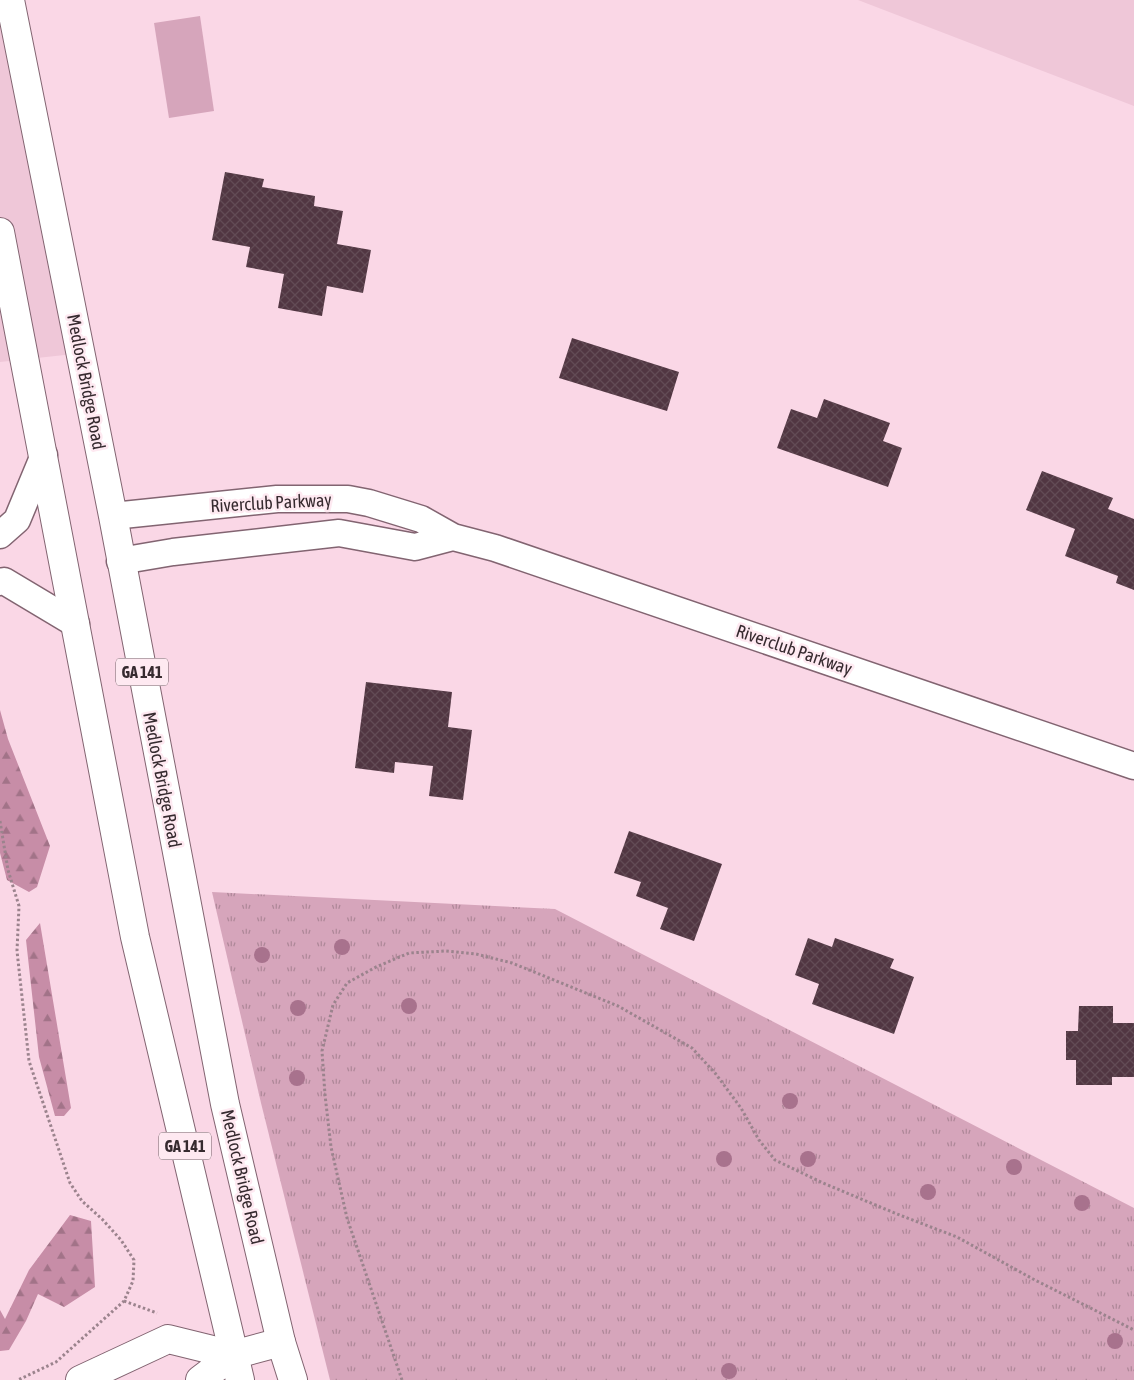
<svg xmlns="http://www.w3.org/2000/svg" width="1134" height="1380" font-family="'Asap Condensed',sans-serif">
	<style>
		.built { fill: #efc7d8 }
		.grass { fill: url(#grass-tufts) }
		.forest { fill: url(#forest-firs) }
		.pitch { fill: #d6a5bb }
		.building { fill: url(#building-cross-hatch) }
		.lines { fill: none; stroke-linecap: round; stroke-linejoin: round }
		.minor-casing { stroke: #826471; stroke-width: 29 }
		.major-casing { stroke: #826471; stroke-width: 30 }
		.highway-casing { stroke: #826471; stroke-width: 30 }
		.path { stroke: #9b838d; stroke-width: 3; stroke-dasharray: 2.5 2.5; stroke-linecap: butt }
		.minor { stroke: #fff; stroke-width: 26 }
		.major { stroke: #fff; stroke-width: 28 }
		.highway { stroke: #fff; stroke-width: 28 }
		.tree { fill: #a8728d }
		.labels { text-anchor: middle; stroke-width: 5; stroke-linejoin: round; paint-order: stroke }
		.shield { fill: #fee9f1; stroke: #726369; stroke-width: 1 }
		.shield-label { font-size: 16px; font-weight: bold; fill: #362a2f }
		.street-label { font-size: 18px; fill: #362a2f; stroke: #fee9f1 }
	</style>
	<defs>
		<pattern id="grass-tufts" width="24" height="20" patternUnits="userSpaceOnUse" patternTransform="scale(1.25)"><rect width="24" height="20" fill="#d6a5bb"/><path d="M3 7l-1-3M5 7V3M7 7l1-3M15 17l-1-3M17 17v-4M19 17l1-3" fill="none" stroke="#ae8798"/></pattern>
		<pattern id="forest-firs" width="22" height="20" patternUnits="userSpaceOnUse" patternTransform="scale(1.25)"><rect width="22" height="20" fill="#c78da7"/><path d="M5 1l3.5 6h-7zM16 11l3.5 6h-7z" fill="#a27388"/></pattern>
		<pattern id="building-cross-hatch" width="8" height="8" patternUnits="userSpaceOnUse" patternTransform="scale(1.25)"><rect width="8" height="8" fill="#513642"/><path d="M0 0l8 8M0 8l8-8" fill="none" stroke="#624b55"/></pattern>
	</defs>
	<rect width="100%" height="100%" fill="#fad7e6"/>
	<path class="built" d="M0,0L83,353L0,362Z
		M858,0H1134V106Z"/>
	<path class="grass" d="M212,892L555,909L1134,1208V1380H330L261,1103Z"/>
	<path class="forest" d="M0,710L8,739L50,846L37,887L29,892L7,880L0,853Z
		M40,923L71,1108L64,1116H55L39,1057L26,940Z
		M70,1215L91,1221L95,1287L64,1307L38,1294L26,1321L9,1350L0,1351V1310L5,1319L29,1270Z"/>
	<path class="pitch" d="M200,16L214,111L169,118L154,23Z"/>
	<path class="building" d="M225,172L264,179L262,187L315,196L314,206L343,211L337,244L371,250L363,293L327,286L322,316L278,308L284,274L246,267L250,247L212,240Z
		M572,338L679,372L667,411L559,378Z
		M824,399L890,423L883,441L902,448L888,487L777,448L791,409L817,418Z
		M1042,471L1113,498L1108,509L1134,519V590L1116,583L1118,576L1065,556L1075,529L1026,510Z
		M366,682L452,692L448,727L472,730L463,800L429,796L433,766L395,762L394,773L355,768Z
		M629,831L722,864L694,941L660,929L668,908L636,896L641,882L614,873Z
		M808,938L832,947L835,938L894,959L890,968L914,977L894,1034L812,1004L819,984L795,975Z
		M1079,1006H1113V1023H1134V1077H1112V1085H1076V1060H1066V1031H1078Z"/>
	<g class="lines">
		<defs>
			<path id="minor" d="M113,516L277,499H348L369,503L421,519L453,537L495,548L1134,766
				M0,535L17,520L44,455
				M120,561L173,552L339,533L415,547L453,537
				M0,582L4,581L76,624"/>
			<path id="major" d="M80,1380L168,1339L233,1355
				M200,1380L233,1355L281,1342"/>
			<path id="highway" d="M10,0L113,516L225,1104L281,1342L293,1380
				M0,232L135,937L240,1380"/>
		</defs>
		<use href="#minor" class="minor-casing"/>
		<use href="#major" class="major-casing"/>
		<use href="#highway" class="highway-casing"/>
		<path class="path" d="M0,821L8,870L19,906L17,951L29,1061L70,1183L82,1201L102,1219L121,1240L134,1260L133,1281L124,1301L56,1362L18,1380
			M124,1301L157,1313
			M402,1380L347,1218L331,1147L325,1095L322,1051L333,1005L347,983L376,967L409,953L446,951L476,954L512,963L618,1006L692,1048L715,1073L741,1108L759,1140L775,1160L823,1183L897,1214L957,1237L1033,1279L1134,1330"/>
		<use href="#minor" class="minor"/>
		<use href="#major" class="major"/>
		<use href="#highway" class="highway"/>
	</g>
	<g class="tree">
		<circle cx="342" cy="947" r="8"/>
		<circle cx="262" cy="955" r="8"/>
		<circle cx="409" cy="1006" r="8"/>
		<circle cx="298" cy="1008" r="8"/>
		<circle cx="297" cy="1078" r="8"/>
		<circle cx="790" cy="1101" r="8"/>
		<circle cx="724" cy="1159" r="8"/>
		<circle cx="808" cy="1159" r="8"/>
		<circle cx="1014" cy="1167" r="8"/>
		<circle cx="928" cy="1192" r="8"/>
		<circle cx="1082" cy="1203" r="8"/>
		<circle cx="1115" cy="1341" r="8"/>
		<circle cx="729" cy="1371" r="8"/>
	</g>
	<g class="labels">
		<g class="shield">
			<rect x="116" y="658.5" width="52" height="27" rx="4"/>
			<rect x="159" y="1132.5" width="52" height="27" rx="4"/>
		</g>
		<g class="shield-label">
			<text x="142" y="678">GA 141</text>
			<text x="185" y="1152">GA 141</text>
		</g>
		<g class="street-label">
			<text transform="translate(86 382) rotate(79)" y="6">Medlock Bridge Road</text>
			<text transform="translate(271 503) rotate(-3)" y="6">Riverclub Parkway</text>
			<text transform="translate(794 650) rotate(19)" y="6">Riverclub Parkway</text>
			<text transform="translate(162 780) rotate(79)" y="6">Medlock Bridge Road</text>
			<text transform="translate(242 1177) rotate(77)" y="6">Medlock Bridge Road</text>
		</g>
	</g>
</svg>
